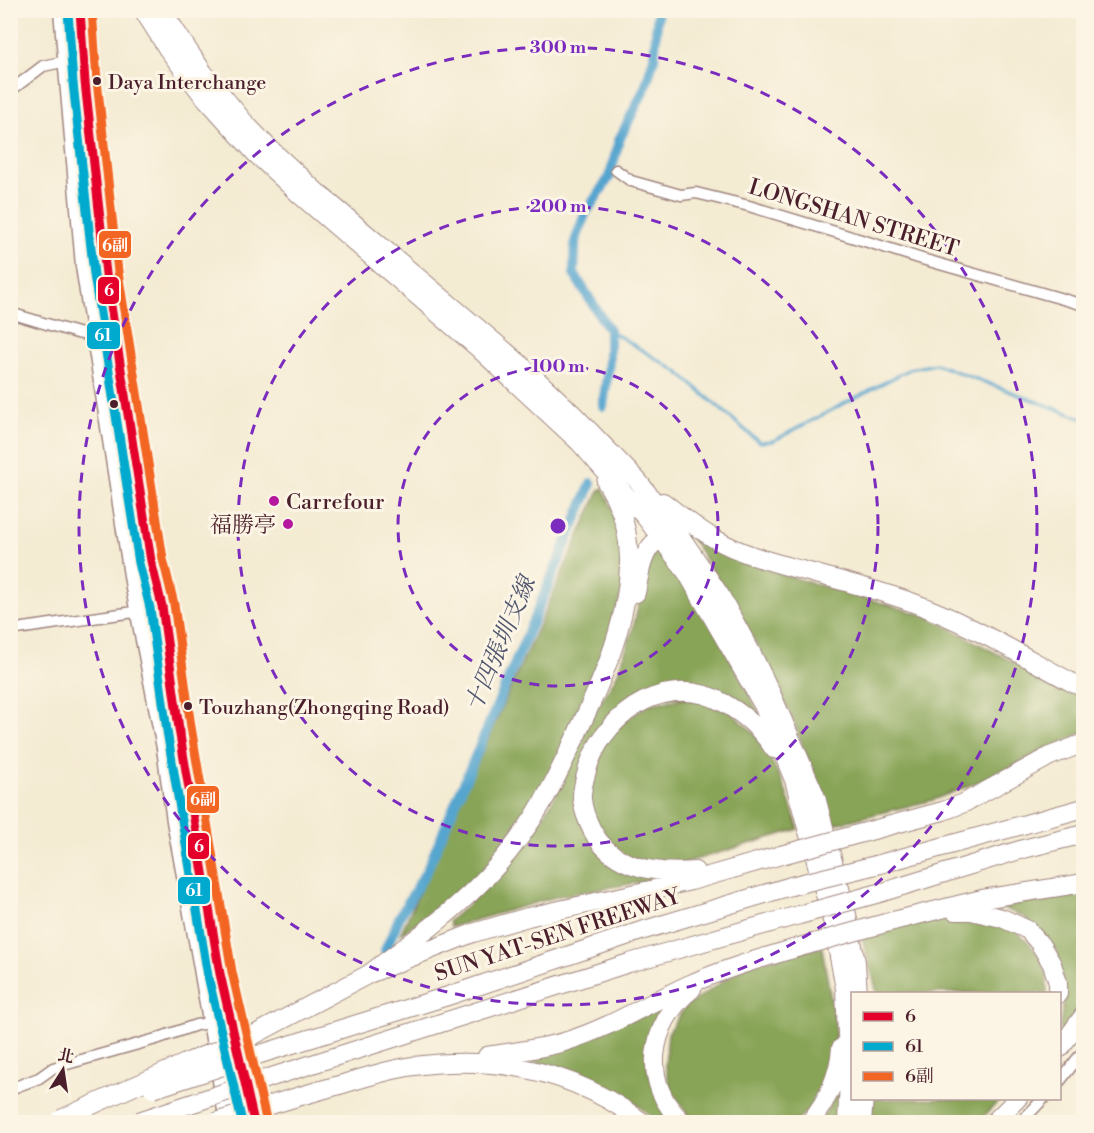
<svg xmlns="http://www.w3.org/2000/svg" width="1094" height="1133" font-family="'Libre Bodoni','Noto Serif TC',serif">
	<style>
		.forest { fill: #88a456; stroke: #696240; stroke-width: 1.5 }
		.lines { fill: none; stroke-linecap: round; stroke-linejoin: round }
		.stream { stroke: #54a5cf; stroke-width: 3 }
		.canal { stroke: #54a5cf; stroke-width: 10 }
		.minor-casing { stroke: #9f857f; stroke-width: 13 }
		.primary-casing { stroke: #9f857f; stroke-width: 19 }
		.motorway-casing { stroke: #9f857f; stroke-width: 20 }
		.minor { stroke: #fff; stroke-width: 10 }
		.primary { stroke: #fff; stroke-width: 16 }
		.motorway { stroke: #fff; stroke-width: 18 }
		.motorway-bridge-casing { stroke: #9f857f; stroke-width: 20; stroke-linecap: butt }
		.motorway-bridge { stroke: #fff; stroke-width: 18 }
		.bus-1-casing { stroke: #fcf5e5; stroke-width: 14 }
		.bus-2-casing { stroke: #fcf5e5; stroke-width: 14 }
		.bus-3-casing { stroke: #fcf5e5; stroke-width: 14 }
		.bus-1 { stroke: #e4002b; stroke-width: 9 }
		.bus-2 { stroke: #00a9ce; stroke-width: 9 }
		.bus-3 { stroke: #f26522; stroke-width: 9 }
		.ring { fill: none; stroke: #7b2cbf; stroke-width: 3; stroke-dasharray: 10 8 }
		.bus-dot { fill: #4a1f2b; stroke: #fcf5e5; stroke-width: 2 }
		.poi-dot { fill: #b5179e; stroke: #fcf5e5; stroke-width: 2 }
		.labels { text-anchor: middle; stroke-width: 6; stroke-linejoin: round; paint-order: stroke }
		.bus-label { font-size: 20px; fill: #4a1f2b; stroke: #fcf5e5; text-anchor: start }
		.street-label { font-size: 22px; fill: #4a1f2b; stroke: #fcf5e5 }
		.poi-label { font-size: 22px; fill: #4a1f2b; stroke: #fcf5e5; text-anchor: start }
		.water-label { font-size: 24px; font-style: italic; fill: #4e556d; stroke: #fcf5e5 }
		.centre { fill: #7b2cbf; stroke: #fcf5e5; stroke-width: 3 }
		.ring-label { font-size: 18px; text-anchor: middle; font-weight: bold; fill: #7b2cbf; stroke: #fcf5e5; stroke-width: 6; stroke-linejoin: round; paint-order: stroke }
		.line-badge { stroke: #fcf5e5; stroke-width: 2 }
		.badge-label { font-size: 16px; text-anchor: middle; font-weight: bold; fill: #fff }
	</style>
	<rect width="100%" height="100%" fill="#fcf5e5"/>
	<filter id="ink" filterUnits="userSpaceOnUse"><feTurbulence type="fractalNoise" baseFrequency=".0167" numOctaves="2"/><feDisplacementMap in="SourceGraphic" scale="12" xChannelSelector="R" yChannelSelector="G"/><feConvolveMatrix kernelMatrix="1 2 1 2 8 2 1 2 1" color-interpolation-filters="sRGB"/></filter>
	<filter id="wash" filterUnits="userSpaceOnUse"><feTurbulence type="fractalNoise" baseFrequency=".008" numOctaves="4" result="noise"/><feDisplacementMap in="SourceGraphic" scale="24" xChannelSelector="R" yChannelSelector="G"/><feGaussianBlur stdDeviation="1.35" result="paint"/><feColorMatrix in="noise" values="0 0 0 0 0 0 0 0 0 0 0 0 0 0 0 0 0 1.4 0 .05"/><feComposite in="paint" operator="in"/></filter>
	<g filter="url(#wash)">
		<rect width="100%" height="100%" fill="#f4ebd3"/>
		<path class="forest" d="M603,488L613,509L625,576L613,627L546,783L479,875L400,935L598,493Z
			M684,526L715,549L788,576L927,616L1067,691L1083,697V733L1077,735L986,779L933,800L831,825C813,773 795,720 771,672C745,621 714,574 684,526Z
			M662,547L712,623L763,721L726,701L649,695L595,741L582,825L652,877L654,880L559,896L451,927L449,921L469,904L528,843L562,784L589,722L617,675L632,632L642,590L652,557Z
			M681,699L705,701L732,713L760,739L782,781L799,829L671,867L620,856L590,826V764L613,730L649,704Z
			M1083,880V1001L1062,1031L1060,1029V1025L1065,996L1057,951L1024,917L992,904Z
			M941,913L1009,924L1029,943L1040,957L1047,975V993H877L861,934Z
			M822,947L836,1029L832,1060L815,1103L796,1122H701L687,1114L671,1090L665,1065L668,1033L685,1007L747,965Z
			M655,1007L659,1011L648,1045V1072L678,1122H657L632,1100L576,1070L528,1061V1055Z
			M843,1085L840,1122H819Z
			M872,1099H1001L978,1122H872Z"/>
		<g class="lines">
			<path class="stream" d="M609,330L678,372L759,442L773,441L910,369L936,364L1084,419"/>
			<path class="canal" d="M603,406L609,362V330L574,274L575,242L585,214L610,176L619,140L645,88L654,58L658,10
				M385,951L400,916L427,870L587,494L591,483"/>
		</g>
	</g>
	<g filter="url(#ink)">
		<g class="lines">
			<defs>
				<path id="minor" d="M1082,10L1084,11
					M10,91L43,66L67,61
					M616,170L631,181L681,195L696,193L749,206L868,242L922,259L1084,305
					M10,313L77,333L94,336
					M10,630L134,612L138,609L162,606
					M1060,1081L1084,1050
					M10,1089L39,1078L53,1068L156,1039L196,1025L230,1020
					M1021,1122L1044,1098"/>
				<path id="primary" d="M62,10L84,266L134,588L165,748L175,821L201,962L228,1122
					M80,10L85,82L106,274L123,379L151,561L162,606L179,729L220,974L254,1122"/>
				<path id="motorway" d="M143,10L167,48L201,93L256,154L300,195L478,348L580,443L646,518L687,573L763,705L794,780L833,924L845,989L849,1079L847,1122
					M162,10L188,50L203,72L245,123L266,145L318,193L518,362L550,392L575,416L638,481L674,527L720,595L751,652L771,693L816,797L847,915L856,962L858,994
					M663,502C680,515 696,528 715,539C741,554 772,562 801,570C838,580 875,589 911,602C967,622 1019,654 1071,682L1084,688
					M636,593C639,578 641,558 651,546C656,540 664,535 670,530
					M862,833L943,811L964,803L1050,756L1084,743
					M876,865L1084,808
					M695,871C656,874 612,869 592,830C587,820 583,810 582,799C581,788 586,775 589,764C609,709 670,672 724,703C745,715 761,729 774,749
					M883,892L1023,849L1084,834
					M955,911H971L1002,918L1028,930L1040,944L1052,964L1058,983V994
					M893,921L982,899L1084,883
					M369,974C413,941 457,910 494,869C534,826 557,778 581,725C605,674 629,617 629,560C629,533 621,505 606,482
					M250,1037L369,974L473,933L528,917L691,881L781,855
					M1060,1048L1084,1015
					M254,1056L451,995L641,931L791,886
					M487,1056C513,1052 539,1049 564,1042C608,1029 647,1004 688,985C723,969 759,959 796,948
					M259,1081L629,963L799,915
					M264,1107C290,1099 317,1091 343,1084C366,1077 390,1069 414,1066C497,1055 575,1071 642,1122
					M683,1122C640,1085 649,1023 692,989
					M810,1122C827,1101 839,1076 841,1048
					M862,1122L864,1098
					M994,1122L1018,1098"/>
			</defs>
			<use href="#minor" class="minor-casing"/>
			<use href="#primary" class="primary-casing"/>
			<use href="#motorway" class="motorway-casing"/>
			<use href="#minor" class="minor"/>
			<use href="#primary" class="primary"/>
			<use href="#motorway" class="motorway"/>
			<defs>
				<path id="motorway-bridge" d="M781,855L862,833
					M791,886L876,865
					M799,915L883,892
					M796,948L893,921
					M153,1089L254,1056
					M61,1119L190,1061L250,1037
					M139,1121L259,1081
					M215,1122L264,1107"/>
			</defs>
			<use href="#motorway-bridge" class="motorway-bridge-casing"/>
			<use href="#motorway-bridge" class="motorway-bridge"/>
			<defs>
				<path id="bus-1" d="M80,10L85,82L106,274L151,561L162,606L179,729L220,974L254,1122"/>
				<path id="bus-2" d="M68,11L73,83L94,275L139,563L150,608L167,731L208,976L242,1122"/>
				<path id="bus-3" d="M92,10L97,81L118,272L163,559L174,604L191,727L232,972L266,1119"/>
			</defs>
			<use href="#bus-1" class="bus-1-casing"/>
			<use href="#bus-2" class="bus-2-casing"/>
			<use href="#bus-3" class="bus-3-casing"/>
			<use href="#bus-1" class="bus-1"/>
			<use href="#bus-2" class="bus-2"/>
			<use href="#bus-3" class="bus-3"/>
		</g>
	</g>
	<g class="ring">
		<circle cx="558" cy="526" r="160"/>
		<circle cx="558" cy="526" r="320"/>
		<circle cx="558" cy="526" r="479"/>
	</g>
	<g class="bus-dot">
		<circle cx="97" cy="81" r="5"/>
		<circle cx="114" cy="404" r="5"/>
		<circle cx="188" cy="706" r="5"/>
	</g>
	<g class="poi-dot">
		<circle cx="274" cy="501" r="6"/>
		<circle cx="288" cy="524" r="6"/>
	</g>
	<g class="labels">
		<g class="bus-label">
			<text x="108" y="89">Daya Interchange</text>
			<text x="199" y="714">Touzhang(Zhongqing Road)</text>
		</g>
		<g class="street-label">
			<text transform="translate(854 217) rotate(17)" y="8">LONGSHAN STREET</text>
			<text transform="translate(557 934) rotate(-18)" y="8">SUN YAT-SEN FREEWAY</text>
		</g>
		<g class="poi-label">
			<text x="286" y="509">Carrefour</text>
			<text x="276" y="532" text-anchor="end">福勝亭</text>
		</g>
		<g class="water-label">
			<text transform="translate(500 644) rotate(-67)" y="8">十四張圳支線</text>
		</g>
	</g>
	<circle cx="558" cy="526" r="9" class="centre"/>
	<g class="ring-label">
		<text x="558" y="53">300 m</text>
		<text x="558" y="212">200 m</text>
		<text x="558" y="372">100 m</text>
	</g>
	<g class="line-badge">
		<rect x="98" y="230" width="34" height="29" rx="6" fill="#f26522"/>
		<rect x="97" y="276" width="23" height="29" rx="6" fill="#e4002b"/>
		<rect x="86" y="321" width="35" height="29" rx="6" fill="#00a9ce"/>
		<rect x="186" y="785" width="34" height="29" rx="6" fill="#f26522"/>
		<rect x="187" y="832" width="23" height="28" rx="6" fill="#e4002b"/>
		<rect x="177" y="876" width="34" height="29" rx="6" fill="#00a9ce"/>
	</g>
	<g class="badge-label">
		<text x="115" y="251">6副</text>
		<text x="109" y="296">6</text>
		<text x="103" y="341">61</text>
		<text x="203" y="805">6副</text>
		<text x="199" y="852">6</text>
		<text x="194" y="896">61</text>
	</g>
	<rect width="1094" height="1133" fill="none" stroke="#fcf5e5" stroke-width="36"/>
	<rect x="851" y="992" width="210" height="108" fill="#fcf5e5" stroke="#b59f9b" stroke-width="1.5"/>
	<rect x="863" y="1012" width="30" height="9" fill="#e4002b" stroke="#b59f9b" stroke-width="1.5"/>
	<text x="905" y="1022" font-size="18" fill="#4a1f2b">6</text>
	<rect x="863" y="1042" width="30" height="9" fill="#00a9ce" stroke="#b59f9b" stroke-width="1.5"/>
	<text x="905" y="1052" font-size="18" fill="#4a1f2b">61</text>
	<rect x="863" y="1072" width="30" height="9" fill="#f26522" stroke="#b59f9b" stroke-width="1.5"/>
	<text x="905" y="1082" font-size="18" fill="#4a1f2b">6副</text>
	<g transform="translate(63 1070) rotate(12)" stroke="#fcf5e5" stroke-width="4.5" paint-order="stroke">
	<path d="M0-4.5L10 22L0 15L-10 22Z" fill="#4a1f2b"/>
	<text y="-9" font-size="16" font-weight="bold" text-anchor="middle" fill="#4a1f2b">北</text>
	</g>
</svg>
